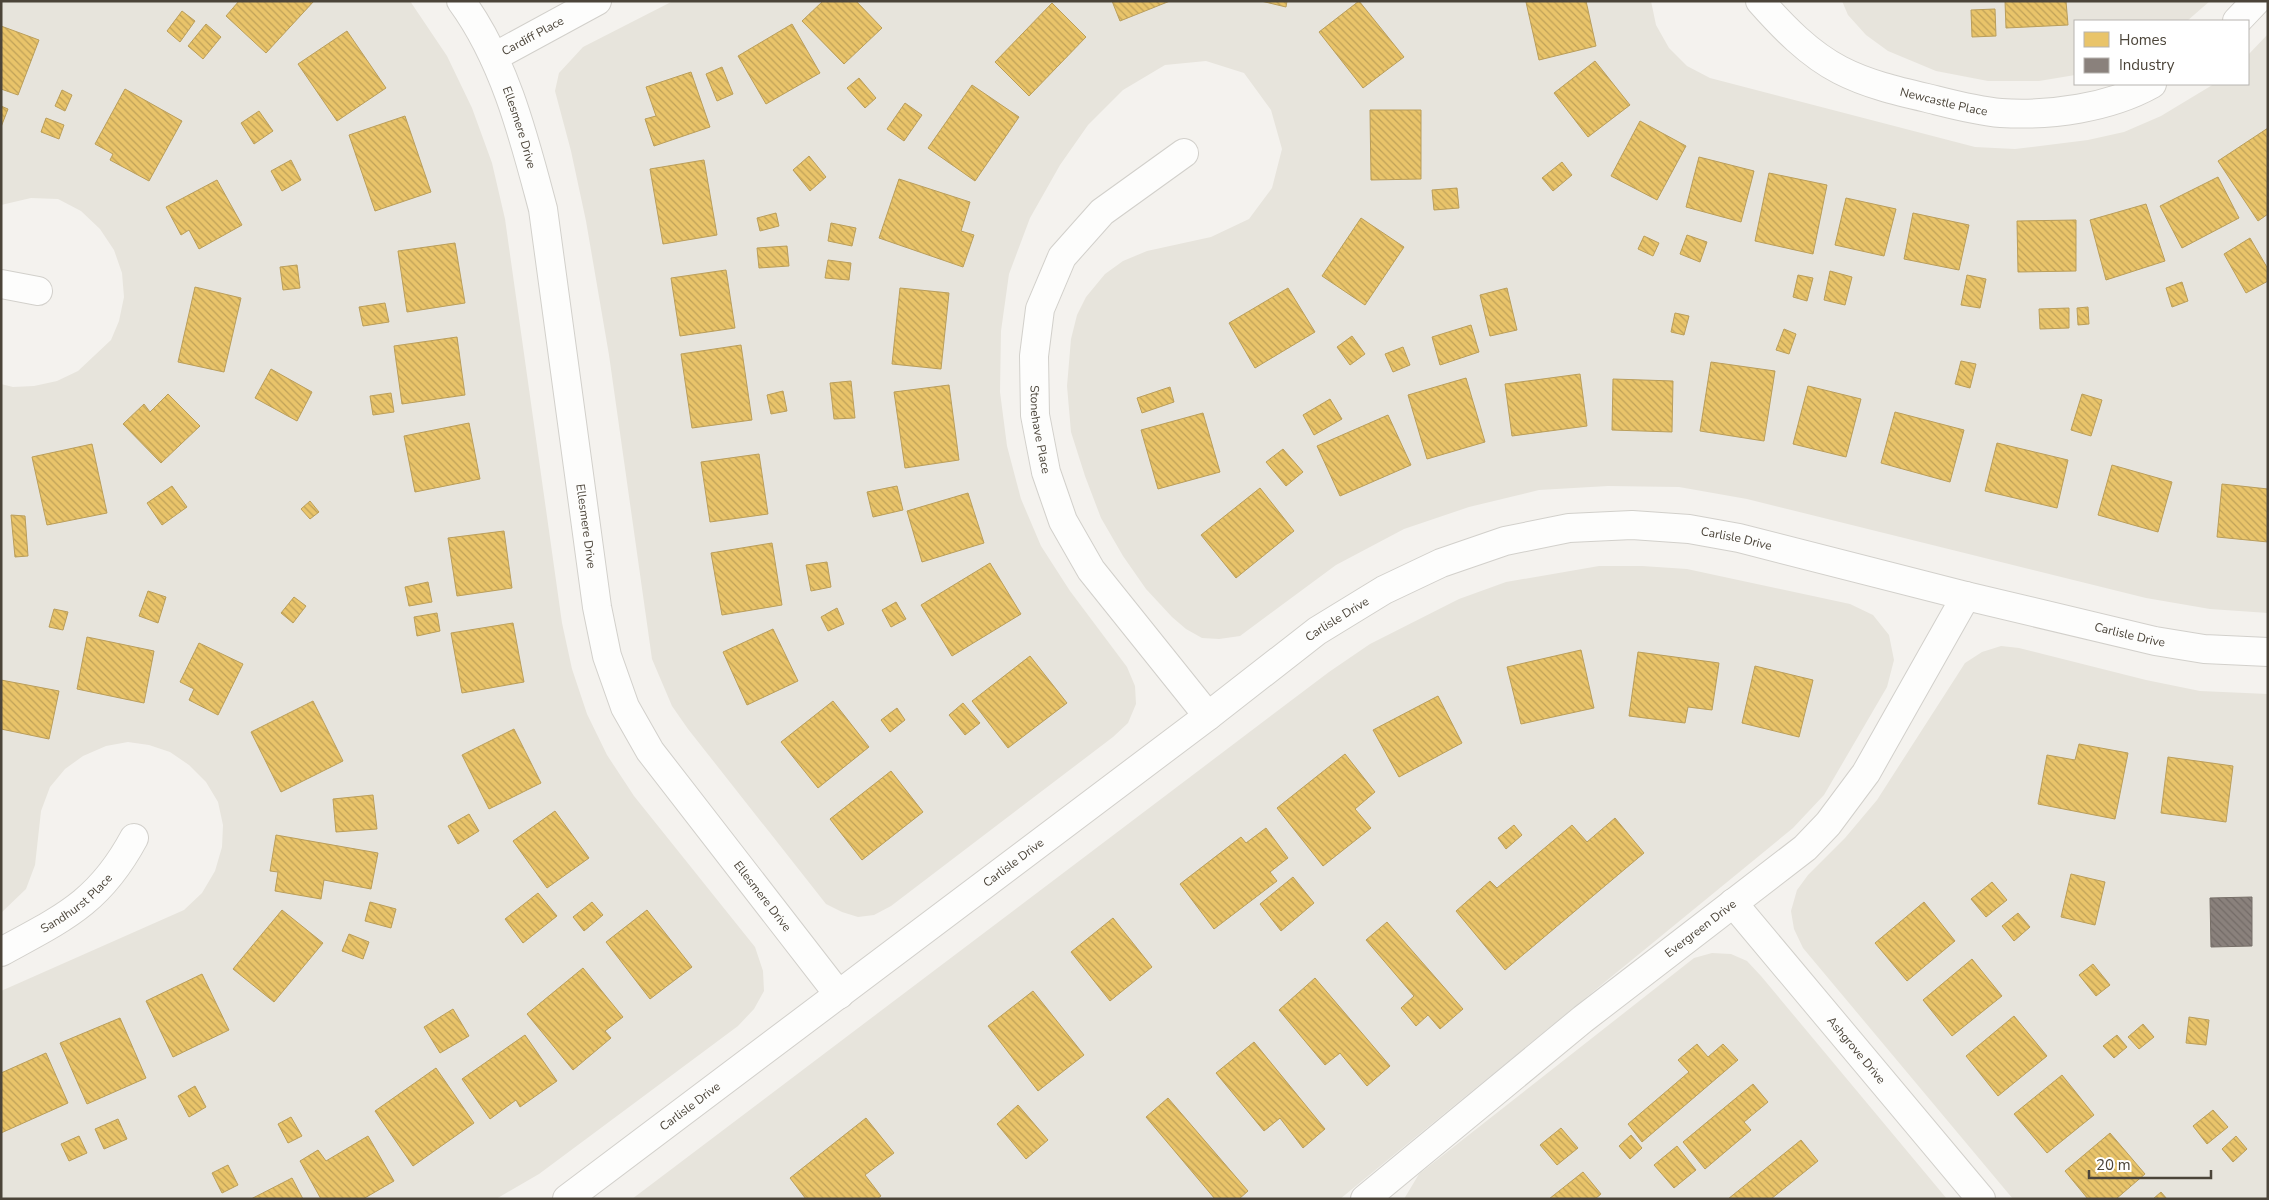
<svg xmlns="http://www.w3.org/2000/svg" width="2269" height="1200" font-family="'Nunito Sans',sans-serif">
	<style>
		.residential { fill: #e7e4dc }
		.homes { fill: url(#homes-back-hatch); stroke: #ba9e5b }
		.industry { fill: url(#industry-back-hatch); stroke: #776f68 }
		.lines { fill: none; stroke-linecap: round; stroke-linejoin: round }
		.minor-casing { stroke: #d2d0cb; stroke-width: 30 }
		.minor { stroke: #fdfdfc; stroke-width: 28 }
		.labels { text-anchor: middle; stroke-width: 5; stroke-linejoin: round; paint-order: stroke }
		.street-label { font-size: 12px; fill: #4b4439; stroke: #fff }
	</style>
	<defs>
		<pattern id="homes-back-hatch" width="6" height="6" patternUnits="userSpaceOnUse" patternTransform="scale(1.25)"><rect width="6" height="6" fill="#e9c46a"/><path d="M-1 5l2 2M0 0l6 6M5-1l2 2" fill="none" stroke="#bfa158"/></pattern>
		<pattern id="industry-back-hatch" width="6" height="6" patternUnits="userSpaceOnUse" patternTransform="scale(1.25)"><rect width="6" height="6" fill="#8a817c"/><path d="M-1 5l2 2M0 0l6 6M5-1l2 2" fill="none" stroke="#736b67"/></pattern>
	</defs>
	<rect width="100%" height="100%" fill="#f4f2ee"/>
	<path class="residential" d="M1,1H410L447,56L472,108L492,163L505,219L562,623L572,669L587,714L607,755L634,796L755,947L763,971L764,991L754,1009L738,1026L539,1174L496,1199H1V991L184,910L202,893L215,871L222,847L223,825L218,802L206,782L189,765L170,752L149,745L128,742L106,746L83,756L65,769L50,787L41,811L35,865L26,889L1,913V384L13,387L34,386L57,381L78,371L111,340L119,321L124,297L122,273L114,250L100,229L81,211L58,199L31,198L1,205Z
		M673,1H1651L1656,25L1669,48L1687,66L1710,78L1975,147L2015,149L2088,140L2124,132L2161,116L2214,84H2248V55L2268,34V613L2210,609L2146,598L1747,499L1679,487L1608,486L1539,490L1469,507L1404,529L1336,565L1240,636L1219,639L1202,638L1186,629L1172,617L1146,589L1123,556L1101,518L1085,476L1071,432L1067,386L1071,339L1077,315L1086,297L1105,274L1123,261L1147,251L1211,237L1249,219L1272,188L1282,149L1271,110L1244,73L1206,61L1165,65L1123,90L1088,125L1060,165L1030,218L1009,274L1001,331L1000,392L1007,446L1021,499L1041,546L1070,591L1127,667L1135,686L1136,704L1128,723L1113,737L891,906L874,915L858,917L842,912L826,904L688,729L672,706L652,659L609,355L586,221L571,151L555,91L559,73L583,47Z
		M1842,1H2210L2187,21H2075V75L2039,81H1988L1936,71L1888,51L1866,35L1848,15Z
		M1599,566H1642L1687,569L1850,604L1873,615L1889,635L1894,660L1887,687L1824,795L1793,828L1340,1199H632L1329,672L1370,644L1459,599L1506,582Z
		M2001,646L2019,648L2146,680L2200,691L2268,694V1199H2013L1803,948L1794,929L1791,911L1797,890L1808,875L1845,838L1877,800L1965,663L1982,652Z
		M1712,953L1731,954L1747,961L1761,976L1947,1199H1404L1419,1174L1694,958Z"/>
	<path class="homes" d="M239,1H314L266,53L226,16Z
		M823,1H856L882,28L844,64L802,21Z
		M1112,1H1170L1120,21Z
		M1261,1H1287L1286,7Z
		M1359,1L1404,57L1363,88L1319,32Z
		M1531,1H1586L1596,46L1539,60L1526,2Z
		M2005,1H2066L2068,25L2006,28Z
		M1052,3L1086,37L1029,96L995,62Z
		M1995,9L1996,36L1972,37L1971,10Z
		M182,11L195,21L180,42L167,31Z
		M206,24L221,37L203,59L188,46Z
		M792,24L820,73L766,104L738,56Z
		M1,26L39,40L18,95L1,89Z
		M347,31L386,88L337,121L298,64Z
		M1595,61L1630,105L1588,137L1554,93Z
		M722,67L733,94L717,101L706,74Z
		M691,72L710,127L654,146L645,119L656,116L646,87Z
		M859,78L876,98L865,108L847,88Z
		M972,85L1019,117L975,181L928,148Z
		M125,89L182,121L149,181L110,160L113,154L95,144Z
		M62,90L72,95L65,111L55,106Z
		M905,103L922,115L904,141L887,129Z
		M1,106L8,109L1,127Z
		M1370,110H1421V179L1371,180Z
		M259,111L273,131L254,144L241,123Z
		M405,116L431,192L375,211L349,135Z
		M46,118L64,125L59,139L41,132Z
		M1640,121L1686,146L1657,200L1611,176Z
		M2268,128V214L2258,221L2218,161Z
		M809,156L826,177L810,191L793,170Z
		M1699,157L1754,171L1741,222L1686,207Z
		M291,160L301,180L282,191L271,171Z
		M704,160L717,235L663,244L650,169Z
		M1562,162L1572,175L1553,191L1542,178Z
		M1769,173L1827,185L1813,254L1755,241Z
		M2218,177L2239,218L2182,248L2160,206Z
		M899,179L970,202L961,231L974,235L963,267L879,238Z
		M217,180L242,225L199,249L189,230L181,235L166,207Z
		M1457,188L1459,208L1434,210L1432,190Z
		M1846,198L1896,209L1884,256L1835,245Z
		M2146,204L2165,261L2106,280L2090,220Z
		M776,213L779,226L760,231L757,218Z
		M1913,213L1969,225L1959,270L1904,259Z
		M1361,218L1404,247L1365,305L1322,276Z
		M2076,220V271L2018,272L2017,221Z
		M831,223L856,228L852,246L828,241Z
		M1687,235L1707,242L1700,262L1680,254Z
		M1644,236L1659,243L1653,256L1638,249Z
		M2250,238L2268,269V281L2246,293L2224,254Z
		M455,243L465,303L407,312L398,251Z
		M787,246L789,266L759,268L757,248Z
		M828,260L851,263L849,280L825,278Z
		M297,265L300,288L283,290L280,267Z
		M726,270L735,328L680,336L671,278Z
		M1830,271L1852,277L1845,305L1824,300Z
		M1798,275L1813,278L1807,301L1793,297Z
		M1967,275L1986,279L1980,308L1961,305Z
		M2182,282L2188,301L2172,307L2166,288Z
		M195,287L241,298L224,372L178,362Z
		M900,288L949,293L941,369L892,364Z
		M1288,288L1315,332L1255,368L1229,323Z
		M1507,288L1517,330L1490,336L1480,295Z
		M385,303L389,322L363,326L359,307Z
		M2088,307L2089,324L2078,325L2077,308Z
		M2069,308V328L2040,329L2039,309Z
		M1675,313L1689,316L1684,335L1671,332Z
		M1471,325L1479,352L1440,365L1432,337Z
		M1784,329L1796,334L1789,354L1776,350Z
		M1352,336L1365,354L1350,365L1337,347Z
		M457,337L465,395L402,404L394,346Z
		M741,345L752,420L692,428L681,354Z
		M1403,347L1410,365L1393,372L1385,354Z
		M1961,361L1976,364L1970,388L1955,384Z
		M1711,362L1775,371L1764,441L1700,431Z
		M271,369L312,392L297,421L255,398Z
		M1580,374L1587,426L1512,436L1505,384Z
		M1466,378L1485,442L1427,459L1408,395Z
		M1613,379L1673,381L1672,432L1612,430Z
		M851,381L855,418L834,419L830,383Z
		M949,385L959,460L905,468L894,392Z
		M1808,386L1861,399L1846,457L1793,444Z
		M1170,387L1174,402L1142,413L1137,398Z
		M783,391L787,411L771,414L767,395Z
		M391,393L394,412L373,415L370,396Z
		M168,394L200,426L161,463L123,424L144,404L150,412Z
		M2082,394L2102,400L2091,436L2071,430Z
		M1330,399L1342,419L1314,435L1303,415Z
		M1895,412L1964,430L1950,482L1881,463Z
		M1203,413L1220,472L1158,489L1141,430Z
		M1388,415L1411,465L1340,496L1317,446Z
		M469,423L480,479L415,492L404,436Z
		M1997,443L2068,460L2057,508L1985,491Z
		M92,444L107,513L47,525L32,457Z
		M1283,449L1303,472L1286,486L1266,462Z
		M759,454L768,514L710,522L701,462Z
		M2112,465L2172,482L2158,532L2098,515Z
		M2222,484L2268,489V542L2217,537Z
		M172,486L187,507L162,525L147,503Z
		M897,486L903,510L873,517L867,492Z
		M1260,488L1294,531L1236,578L1201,535Z
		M968,493L984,543L922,562L907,511Z
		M310,501L319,512L310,519L301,509Z
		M11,515L25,516L28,556L15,557Z
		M504,531L512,588L457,596L448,538Z
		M772,543L782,605L722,615L711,553Z
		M827,562L831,587L811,591L806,565Z
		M990,563L1021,614L952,656L921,605Z
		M428,582L432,602L409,606L405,587Z
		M148,591L166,597L158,623L139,616Z
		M294,597L306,606L293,623L281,613Z
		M896,602L906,619L891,627L882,610Z
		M837,608L844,624L828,631L821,617Z
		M54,609L68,612L63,630L49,627Z
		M437,613L440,631L417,636L414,617Z
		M513,623L524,682L462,693L451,633Z
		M773,629L798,681L747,705L723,652Z
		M87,637L154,651L144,703L77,689Z
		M199,643L243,664L218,715L189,700L194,689L180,682Z
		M1581,650L1594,708L1521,724L1507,667Z
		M1638,652L1719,663L1712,710L1688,707L1685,723L1629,716Z
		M1030,656L1067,703L1008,748L972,701Z
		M1755,666L1813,680L1799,737L1742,723Z
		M1,680L59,691L49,739L1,729Z
		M1438,696L1462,743L1399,777L1373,730Z
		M313,701L343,761L281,792L251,732Z
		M833,701L869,747L818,788L781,742Z
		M963,703L980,723L965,735L949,715Z
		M897,708L905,720L890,732L881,720Z
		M514,729L541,783L489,809L462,755Z
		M2079,744L2128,753L2115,819L2038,804L2047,755L2075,760Z
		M1345,754L1375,792L1355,809L1371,828L1323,866L1277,808Z
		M2168,757L2233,766L2226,822L2161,813Z
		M891,771L923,812L862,860L830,819Z
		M373,795L377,829L336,832L333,799Z
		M555,811L589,858L547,888L513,841Z
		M469,814L479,831L458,844L448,826Z
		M1615,818L1644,853L1505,970L1456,911L1490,881L1497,888L1572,825L1587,842Z
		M1514,825L1522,835L1506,849L1498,838Z
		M1266,828L1288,858L1270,872L1277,881L1214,929L1180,884L1241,837L1246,843Z
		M276,835L378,853L371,889L324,880L321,899L275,891L278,872L270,871Z
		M2071,874L2105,882L2095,925L2061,917Z
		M1293,877L1314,903L1281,931L1260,904Z
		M1992,882L2007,900L1986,917L1971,899Z
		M538,893L557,916L523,943L505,919Z
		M370,902L396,909L391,928L365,921Z
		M592,902L603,915L584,931L573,917Z
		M1924,902L1955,941L1907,981L1875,943Z
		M282,910L323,943L274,1002L233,969Z
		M647,910L692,967L650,999L606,942Z
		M2018,913L2030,927L2014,941L2002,926Z
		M1113,918L1152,967L1110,1001L1071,952Z
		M1387,922L1463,1009L1440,1029L1428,1015L1416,1026L1401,1008L1414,996L1366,940Z
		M349,934L369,942L363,959L342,951Z
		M1972,959L2002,996L1952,1036L1923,1000Z
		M2093,964L2110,985L2096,996L2079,975Z
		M583,968L623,1017L605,1031L611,1038L573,1070L527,1014Z
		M202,974L229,1030L173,1057L146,1001Z
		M1315,978L1390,1066L1367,1086L1340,1053L1325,1065L1279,1010Z
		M1033,991L1084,1055L1038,1091L988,1026Z
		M453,1009L469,1036L440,1053L424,1027Z
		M2014,1016L2047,1056L1998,1096L1966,1056Z
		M2189,1017L2209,1020L2206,1045L2186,1043Z
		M120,1018L146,1078L87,1104L60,1043Z
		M2143,1024L2154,1037L2139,1049L2128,1037Z
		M525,1035L557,1081L520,1107L516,1100L490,1119L462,1079Z
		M2117,1035L2127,1047L2114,1058L2103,1046Z
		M1254,1042L1325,1129L1303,1148L1280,1118L1264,1131L1216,1073Z
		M1697,1044L1708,1057L1723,1044L1738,1060L1642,1142L1628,1124L1689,1072L1678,1060Z
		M46,1053L68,1103L1,1133V1073Z
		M436,1068L474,1123L413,1166L375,1111Z
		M2062,1075L2094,1115L2047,1153L2014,1114Z
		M1753,1084L1768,1102L1744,1122L1751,1130L1705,1169L1683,1142Z
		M195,1086L206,1107L189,1117L178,1096Z
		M1168,1098L1248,1191L1239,1199H1215L1146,1117Z
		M1018,1105L1048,1140L1026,1159L997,1124Z
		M2213,1110L2228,1127L2207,1144L2193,1126Z
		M291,1117L302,1136L288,1143L278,1124Z
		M866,1118L894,1153L865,1175L881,1196L877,1199H806L790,1178Z
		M118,1119L127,1139L104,1149L95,1129Z
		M1561,1128L1578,1148L1557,1165L1540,1145Z
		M2110,1133L2145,1174L2116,1199H2088L2065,1171Z
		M1631,1135L1642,1148L1630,1159L1619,1146Z
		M79,1136L87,1153L69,1161L61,1144Z
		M368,1136L394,1181L363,1199H321L300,1161L318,1150L326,1161Z
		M2236,1136L2247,1149L2233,1162L2222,1149Z
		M1801,1140L1818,1161L1771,1199H1728Z
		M1677,1146L1696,1170L1674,1188L1654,1165Z
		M228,1165L238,1185L222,1193L212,1173Z
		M1583,1172L1601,1194L1595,1199H1549Z
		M292,1178L303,1199H251Z
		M2161,1192L2167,1199H2153Z"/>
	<path class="industry" d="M2252,897V946L2211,947L2210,898Z"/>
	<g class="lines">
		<defs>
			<g id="minor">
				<path id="s1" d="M461,1C505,61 524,138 543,209L597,607L607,656L625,707L650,751L839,995"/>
				<path id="s2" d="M1760,1C1783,27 1809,54 1840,70C1867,84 1897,91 1927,98C1951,104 1976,111 2001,113C2051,116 2109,108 2152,84"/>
				<path d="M2237,21L2256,1"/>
				<path id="s3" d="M494,57L597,1"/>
				<path id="s4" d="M1184,153L1102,212L1062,257L1040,309L1034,356L1035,415L1046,472L1063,521L1091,570L1208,716"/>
				<path d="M1,284L38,291"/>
				<path id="s5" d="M1733,903L1981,1199"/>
				<path id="s6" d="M1,952C63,918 99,903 134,838"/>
				<path id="s7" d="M567,1199L1208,716L1317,631L1384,590L1441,563L1505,541L1569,528L1632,525L1689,529L1739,538L1966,596L2155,641L2204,649L2268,652"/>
				<path id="s8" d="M1365,1199L1583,1019L1805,848L1828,824L1866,773L1966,596"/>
			</g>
		</defs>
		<use href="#minor" class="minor-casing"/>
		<use href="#minor" class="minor"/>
	</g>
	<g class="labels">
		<g class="street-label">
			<text dy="4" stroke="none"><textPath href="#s3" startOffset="44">Cardiff Place</textPath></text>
			<text dy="4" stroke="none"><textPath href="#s2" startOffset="215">Newcastle Place</textPath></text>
			<text dy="4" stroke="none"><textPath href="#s1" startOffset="140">Ellesmere Drive</textPath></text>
			<text dy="4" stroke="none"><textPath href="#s4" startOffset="339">Stonehave Place</textPath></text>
			<text dy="4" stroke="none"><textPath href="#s1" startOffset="545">Ellesmere Drive</textPath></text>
			<text dy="4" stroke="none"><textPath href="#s7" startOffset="1384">Carlisle Drive</textPath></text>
			<text dy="4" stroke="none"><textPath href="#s7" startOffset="964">Carlisle Drive</textPath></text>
			<text dy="4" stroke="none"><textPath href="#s7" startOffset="1789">Carlisle Drive</textPath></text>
			<text dy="4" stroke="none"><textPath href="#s7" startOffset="559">Carlisle Drive</textPath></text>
			<text dy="4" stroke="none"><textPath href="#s1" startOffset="965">Ellesmere Drive</textPath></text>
			<text dy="4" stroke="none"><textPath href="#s6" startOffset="90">Sandhurst Place</textPath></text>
			<text dy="4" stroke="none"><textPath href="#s8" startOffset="431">Evergreen Drive</textPath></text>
			<text dy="4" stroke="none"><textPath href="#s5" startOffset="192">Ashgrove Drive</textPath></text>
			<text dy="4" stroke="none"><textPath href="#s7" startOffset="154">Carlisle Drive</textPath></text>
		</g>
	</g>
	<rect width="2269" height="1200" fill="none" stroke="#4b4439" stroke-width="5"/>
	<rect x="2074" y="20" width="175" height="65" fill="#ffffff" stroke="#b7b4b0"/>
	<rect x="2084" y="32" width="25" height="15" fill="#e9c46a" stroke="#b7b4b0"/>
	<text x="2119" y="45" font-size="15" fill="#4b4439">Homes</text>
	<rect x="2084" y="58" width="25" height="15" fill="#8a817c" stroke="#b7b4b0"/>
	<text x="2119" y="70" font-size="15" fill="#4b4439">Industry</text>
	<path d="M2089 1170v8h122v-8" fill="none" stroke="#4b4439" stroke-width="2.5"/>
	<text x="2096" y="1170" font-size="15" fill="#4b4439" stroke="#ffffff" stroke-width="4" paint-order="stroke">20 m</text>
</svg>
